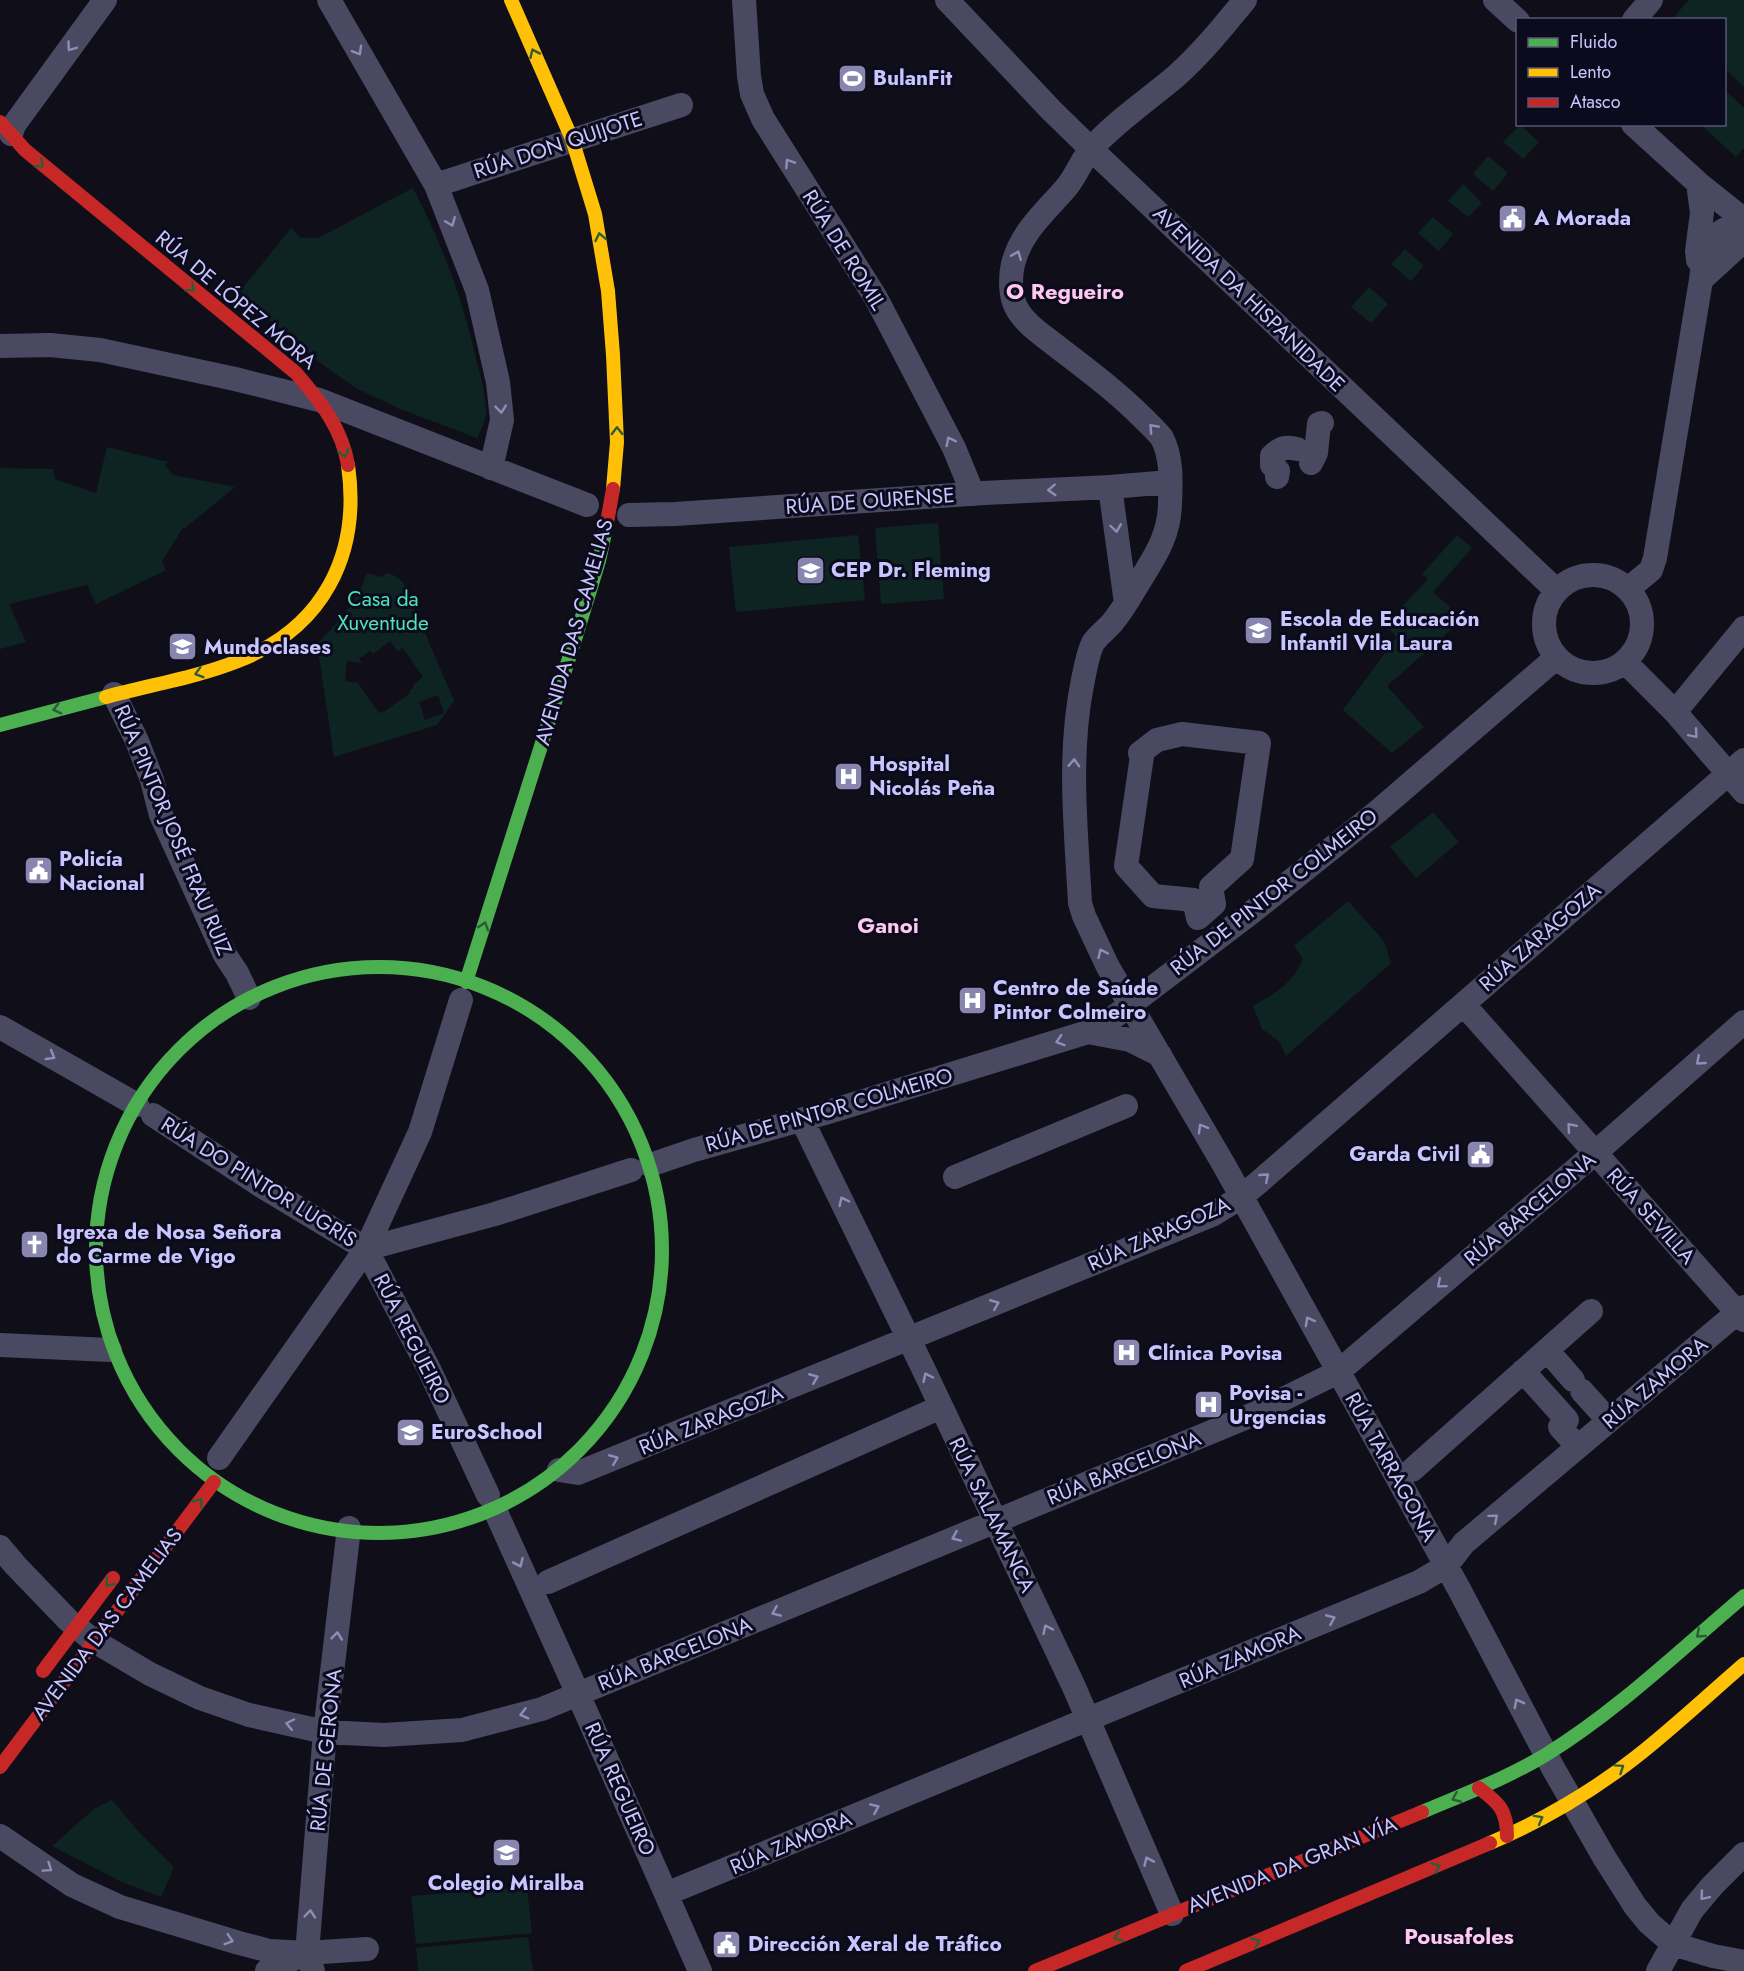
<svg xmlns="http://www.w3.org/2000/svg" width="1744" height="1971" font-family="Jost,sans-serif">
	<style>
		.green { fill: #0d2423; fill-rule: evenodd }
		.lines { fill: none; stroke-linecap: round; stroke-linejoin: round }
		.street { stroke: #494a62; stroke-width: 24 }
		.fast { stroke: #4caf50; stroke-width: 14 }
		.slow { stroke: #ffc107; stroke-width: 14 }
		.jam { stroke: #c62828; stroke-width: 14 }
		.jam-bridge { stroke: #c62828; stroke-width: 14 }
		.oneway { stroke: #8f8eb8 }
		.oneway2 { stroke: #2c5d36 }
		.labels { text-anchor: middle; stroke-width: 6; stroke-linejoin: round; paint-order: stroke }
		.poi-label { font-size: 21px; font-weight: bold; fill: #c9c6ff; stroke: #0c0b1d; text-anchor: start }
		.street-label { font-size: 21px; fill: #c9c6ff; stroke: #0c0b1d }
		.park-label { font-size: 21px; fill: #4fe2b4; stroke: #0c0b1d }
		.neighbourhood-label { font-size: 22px; font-weight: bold; fill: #ffc8ef; stroke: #0c0b1d }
	</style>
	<rect width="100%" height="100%" fill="#100f19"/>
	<path class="green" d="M1689,0H1744V87L1725,69L1724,20L1672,19Z
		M1728,93L1744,108V148L1736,157L1701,125L1724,124L1725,96Z
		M1520,125L1539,142L1523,159L1503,142Z
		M1488,156L1508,173L1493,191L1473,174Z
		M1463,184L1482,203L1468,217L1448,201Z
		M413,188C442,243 463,301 477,362C481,378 486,396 486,412C486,421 481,430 477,438L400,409L356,388L323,365L238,294L291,228L301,238H318Z
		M1433,217L1453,234L1439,251L1418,233Z
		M1405,249L1424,266L1411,281L1391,264Z
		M1369,287L1388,304L1371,323L1351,307Z
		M107,447L168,462L165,465L173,475L235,487L185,528H183L162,561L166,570L96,604L87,585L9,604L26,642L0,649V468L53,469L55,479L96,493Z
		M938,523L944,599L881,604L875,528Z
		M858,535L865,600L736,612L729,547Z
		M1457,535L1472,548L1433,592L1463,619L1387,686L1424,727L1392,753L1343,710L1397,637L1385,625L1428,579L1422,574Z
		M367,573L381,577L387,573L393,575L403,582L454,701L437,725L334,757L317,643C339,623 357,601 367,573ZM390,641L397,651L403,648L423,677L413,685L414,687L409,691L410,693L385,711L379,713L358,683L345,681L347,661L362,663L359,659L370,651L373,654ZM438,695L444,713L425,720L419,702Z
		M1433,812L1459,842L1416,878L1390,847Z
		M1348,901L1384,941L1391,963L1286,1056L1279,1041L1262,1029L1253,1006C1276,993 1292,984 1303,959L1294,946Z
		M112,1800L137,1830L174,1867L161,1897L122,1882L52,1846L94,1809Z
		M527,1887L532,1933L416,1944L411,1896Z
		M528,1937L533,1971H418L416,1948Z"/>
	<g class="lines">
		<path class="street" d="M329,0L436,185L477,290L498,382L502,420L491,468
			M744,0L749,76L752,94L763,119L876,298L954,448L973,494
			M947,0L1052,111L1091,149L1557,591
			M1245,0C1223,27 1201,54 1175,77C1149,99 1115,122 1092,148C1081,160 1076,177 1065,189C1045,212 1021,232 1013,264C1010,277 1010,295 1016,307C1024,323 1041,334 1055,345C1085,368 1116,391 1143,418C1149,424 1157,431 1162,438C1172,457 1171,482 1170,502C1170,537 1153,559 1136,587C1129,599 1121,612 1112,623C1106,630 1098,635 1093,643C1087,655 1085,671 1082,685C1068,757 1076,830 1080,903L1084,916L1108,967L1224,1165L1459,1589L1553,1768L1604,1857L1635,1906L1649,1923L1673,1944L1713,1956L1744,1962
			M1495,0L1518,21
			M1634,20L1651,0
			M1633,124L1698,183L1744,220
			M11,134L14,125L105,0
			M436,185L681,105
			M1698,260L1697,251L1702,213L1698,183
			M1701,280L1737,247L1744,238
			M0,346L50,345L100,350L235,379L319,400L587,505
			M1311,463L1316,453L1319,424L1322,423
			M1277,477L1278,471L1272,465V456C1280,448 1286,446 1297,449
			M629,515L675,514L984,493L1110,487
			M1544 624a49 49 0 1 1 98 0a49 49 0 1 1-98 0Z
			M1628,589L1651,570L1655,558L1701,280C1704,249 1710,229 1744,223
			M1126,603L1110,487L1170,482
			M1625,662L1675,712L1744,792
			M114,694L137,741L152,780L161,815L225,955L237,973L249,998
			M1675,712L1744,628
			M1182,734L1259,743L1242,859L1211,887L1214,904L1198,918L1194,900L1153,896L1126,866L1142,756L1140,753L1157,740Z
			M1464,1005L1744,1320
			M0,1027L137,1105
			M1088,1032L1130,1040L1160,1055
			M153,1115L260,1185L366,1249
			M802,1120L922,1366L1074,1687L1172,1914
			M650,1165L694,1150L825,1113L1088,1032L1110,1020L1252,912L1377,812L1557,657
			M955,1177L1126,1106
			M366,1249L495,1214L631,1170
			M366,1249L428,1367L488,1495
			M0,1345L110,1350
			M1547,1350L1573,1380
			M1523,1371L1567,1420L1560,1427L1569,1437
			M1582,1391L1600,1411
			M219,1458L366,1249L420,1132L461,1000
			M559,1470L578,1473L1212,1215L1241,1197L1259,1182L1744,760
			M1412,1470L1591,1311
			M495,1510L578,1694L700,1971
			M0,1547L16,1566L68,1620L94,1641L150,1674L200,1698L249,1715L325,1732L384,1735L462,1730L542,1709L1245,1418L1338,1372L1595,1153L1744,1022
			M548,1582L932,1411
			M0,1836L72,1885L120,1907L239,1943L270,1951L307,1953L367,1949
			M666,1894L1419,1582L1446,1566L1464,1543L1744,1307
			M267,1971L302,1955
			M313,1971L307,1953L325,1732L349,1528
			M1658,1971L1692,1910L1712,1886L1744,1854"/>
		<path class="fast" d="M0,725L106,697
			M96 1250a283 283 0 1 1 566 0a283 283 0 1 1-566 0Z
			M466,982L577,633L599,561L606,528
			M1422,1812C1464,1794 1508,1778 1547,1754C1618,1710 1680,1650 1744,1596"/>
		<path class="slow" d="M511,0L572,139L595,214L608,291L613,355L617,442L613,489
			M106,697C149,685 195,678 238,661C323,628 361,555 348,465
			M1490,1843C1540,1822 1593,1791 1636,1757C1673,1728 1708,1695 1744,1664"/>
		<path class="jam" d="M0,122L25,150L296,373C320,401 342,428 348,465
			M43,1671L113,1578
			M0,1767L214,1482
			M1479,1788C1499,1803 1507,1810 1507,1836
			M1035,1971L1422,1812
			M1186,1971L1490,1843"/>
		<path class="jam-bridge" d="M606,528L613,489"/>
	</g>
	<defs><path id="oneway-chevron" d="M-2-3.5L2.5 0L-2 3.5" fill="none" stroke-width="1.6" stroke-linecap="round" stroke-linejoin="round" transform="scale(1.5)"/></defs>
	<g class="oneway">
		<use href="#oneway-chevron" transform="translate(71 47) rotate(126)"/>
		<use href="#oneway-chevron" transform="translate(358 51) rotate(60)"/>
		<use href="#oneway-chevron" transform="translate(789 163) rotate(-123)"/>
		<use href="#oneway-chevron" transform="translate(451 222) rotate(68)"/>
		<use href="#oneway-chevron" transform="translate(1017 255) rotate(-68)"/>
		<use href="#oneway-chevron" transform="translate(501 409) rotate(84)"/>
		<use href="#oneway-chevron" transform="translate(1153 428) rotate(-133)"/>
		<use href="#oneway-chevron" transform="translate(950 441) rotate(-117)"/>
		<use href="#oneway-chevron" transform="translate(1052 490) rotate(177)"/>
		<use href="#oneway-chevron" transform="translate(1116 528) rotate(82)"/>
		<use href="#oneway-chevron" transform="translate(1694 734) rotate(49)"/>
		<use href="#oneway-chevron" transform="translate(1074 763) rotate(-88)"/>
		<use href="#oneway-chevron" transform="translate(1102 953) rotate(-115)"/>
		<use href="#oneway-chevron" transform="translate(1060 1041) rotate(162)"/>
		<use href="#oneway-chevron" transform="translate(51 1056) rotate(30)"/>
		<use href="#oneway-chevron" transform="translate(1700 1061) rotate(139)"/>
		<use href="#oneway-chevron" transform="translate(1571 1127) rotate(-131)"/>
		<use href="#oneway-chevron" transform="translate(1202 1128) rotate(-120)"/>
		<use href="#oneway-chevron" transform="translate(1265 1177) rotate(-41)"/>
		<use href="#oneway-chevron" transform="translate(843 1201) rotate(-116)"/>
		<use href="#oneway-chevron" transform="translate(1441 1284) rotate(140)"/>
		<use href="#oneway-chevron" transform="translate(995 1304) rotate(-22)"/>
		<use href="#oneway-chevron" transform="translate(1309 1321) rotate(-119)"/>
		<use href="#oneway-chevron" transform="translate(927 1377) rotate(-115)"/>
		<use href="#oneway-chevron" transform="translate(814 1378) rotate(-22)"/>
		<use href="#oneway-chevron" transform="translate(614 1459) rotate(-22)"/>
		<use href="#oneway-chevron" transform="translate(1494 1518) rotate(-40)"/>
		<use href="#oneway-chevron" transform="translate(956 1537) rotate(157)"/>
		<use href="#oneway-chevron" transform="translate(519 1563) rotate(66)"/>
		<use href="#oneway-chevron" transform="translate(776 1612) rotate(157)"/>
		<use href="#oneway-chevron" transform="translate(1331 1619) rotate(-23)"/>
		<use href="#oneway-chevron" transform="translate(1047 1629) rotate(-115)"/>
		<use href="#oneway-chevron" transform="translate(337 1636) rotate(-84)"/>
		<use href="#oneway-chevron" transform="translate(1518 1703) rotate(-118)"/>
		<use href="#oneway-chevron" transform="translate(524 1714) rotate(166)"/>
		<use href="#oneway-chevron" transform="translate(290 1724) rotate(-168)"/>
		<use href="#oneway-chevron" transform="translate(875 1808) rotate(-23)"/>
		<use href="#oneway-chevron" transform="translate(1148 1861) rotate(-114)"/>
		<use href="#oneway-chevron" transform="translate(48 1868) rotate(34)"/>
		<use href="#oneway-chevron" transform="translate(1704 1896) rotate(130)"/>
		<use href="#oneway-chevron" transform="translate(310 1914) rotate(-85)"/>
		<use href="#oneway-chevron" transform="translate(229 1940) rotate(17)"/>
	</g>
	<g class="oneway2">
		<use href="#oneway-chevron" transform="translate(534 53) rotate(-114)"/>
		<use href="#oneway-chevron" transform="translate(40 164) rotate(40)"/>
		<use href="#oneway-chevron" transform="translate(600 237) rotate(-102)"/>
		<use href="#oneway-chevron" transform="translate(191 288) rotate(39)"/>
		<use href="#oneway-chevron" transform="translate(617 431) rotate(-91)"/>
		<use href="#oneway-chevron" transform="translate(344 453) rotate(76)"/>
		<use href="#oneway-chevron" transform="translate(199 673) rotate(164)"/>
		<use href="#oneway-chevron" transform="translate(57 709) rotate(165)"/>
		<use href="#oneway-chevron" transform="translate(484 926) rotate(-72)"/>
		<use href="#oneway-chevron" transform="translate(199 1502) rotate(-53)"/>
		<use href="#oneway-chevron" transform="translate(109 1583) rotate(128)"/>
		<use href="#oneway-chevron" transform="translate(1700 1634) rotate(139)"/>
		<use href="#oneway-chevron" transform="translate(1620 1768) rotate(-34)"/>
		<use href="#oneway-chevron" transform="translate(1456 1798) rotate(157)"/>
		<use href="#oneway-chevron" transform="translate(1539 1819) rotate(-29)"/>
		<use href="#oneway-chevron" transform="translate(1436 1867) rotate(-23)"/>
		<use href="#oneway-chevron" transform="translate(1118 1937) rotate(158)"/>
		<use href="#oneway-chevron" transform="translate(1256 1942) rotate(-23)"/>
	</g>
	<defs>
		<symbol id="stadium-square" viewBox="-11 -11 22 22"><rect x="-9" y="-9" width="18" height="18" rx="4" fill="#8886ae" stroke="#0c0b1d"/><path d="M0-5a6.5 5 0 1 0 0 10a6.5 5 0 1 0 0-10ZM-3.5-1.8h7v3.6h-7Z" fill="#fff"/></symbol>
		<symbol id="civic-square" viewBox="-11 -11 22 22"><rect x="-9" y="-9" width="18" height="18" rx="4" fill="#8886ae" stroke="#0c0b1d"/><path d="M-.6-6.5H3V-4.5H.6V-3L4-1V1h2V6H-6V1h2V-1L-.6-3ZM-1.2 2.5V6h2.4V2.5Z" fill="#fff"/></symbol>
		<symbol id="school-square" viewBox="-11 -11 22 22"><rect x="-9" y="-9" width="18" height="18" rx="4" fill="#8886ae" stroke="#0c0b1d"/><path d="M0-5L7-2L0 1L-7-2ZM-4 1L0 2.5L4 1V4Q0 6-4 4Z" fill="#fff"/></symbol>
		<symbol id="hospital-square" viewBox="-11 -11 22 22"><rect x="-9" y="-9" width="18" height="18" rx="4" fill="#8886ae" stroke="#0c0b1d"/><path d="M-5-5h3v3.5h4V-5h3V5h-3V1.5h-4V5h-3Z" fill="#fff"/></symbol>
		<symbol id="church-square" viewBox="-11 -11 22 22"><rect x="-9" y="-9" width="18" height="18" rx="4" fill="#8886ae" stroke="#0c0b1d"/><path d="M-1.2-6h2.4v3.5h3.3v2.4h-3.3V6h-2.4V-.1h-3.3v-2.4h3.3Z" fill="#fff"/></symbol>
	</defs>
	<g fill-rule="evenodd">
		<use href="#stadium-square" x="836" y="62" width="33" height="33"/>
		<use href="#civic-square" x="1496" y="202" width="33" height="33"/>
		<use href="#school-square" x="794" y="554" width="33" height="33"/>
		<use href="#school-square" x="1242" y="614" width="33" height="33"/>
		<use href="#school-square" x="166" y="630" width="33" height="33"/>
		<use href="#hospital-square" x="832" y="760" width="33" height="33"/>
		<use href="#civic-square" x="22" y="854" width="33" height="33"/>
		<use href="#hospital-square" x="956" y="984" width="33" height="33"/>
		<use href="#civic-square" x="1464" y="1138" width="33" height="33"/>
		<use href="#church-square" x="18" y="1228" width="33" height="33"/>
		<use href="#hospital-square" x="1110" y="1336" width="33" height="33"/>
		<use href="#hospital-square" x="1192" y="1388" width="33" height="33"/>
		<use href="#school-square" x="394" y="1416" width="33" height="33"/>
		<use href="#school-square" x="490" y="1836" width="33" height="33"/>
		<use href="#civic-square" x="710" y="1928" width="33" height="33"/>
	</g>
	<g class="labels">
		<g class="poi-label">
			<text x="873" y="85">BulanFit</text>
			<text x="1534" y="225">A Morada</text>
			<text x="831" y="577">CEP Dr. Fleming</text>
			<text x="1280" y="626">Escola de Educación<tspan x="1280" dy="24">Infantil Vila Laura</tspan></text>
			<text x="204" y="654">Mundoclases</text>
			<text x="869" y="771">Hospital<tspan x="869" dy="24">Nicolás Peña</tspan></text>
			<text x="59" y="866">Policía<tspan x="59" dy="24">Nacional</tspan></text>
			<text x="993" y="995">Centro de Saúde<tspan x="993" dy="24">Pintor Colmeiro</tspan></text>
			<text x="1460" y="1161" text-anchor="end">Garda Civil</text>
			<text x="56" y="1239">Igrexa de Nosa Señora<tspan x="56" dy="24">do Carme de Vigo</tspan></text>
			<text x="1148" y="1360">Clínica Povisa</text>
			<text x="1229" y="1400">Povisa -<tspan x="1229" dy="24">Urgencias</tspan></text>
			<text x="431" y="1439">EuroSchool</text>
			<text x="506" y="1890" text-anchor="middle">Colegio Miralba</text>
			<text x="748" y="1951">Dirección Xeral de Tráfico</text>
		</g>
		<g class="street-label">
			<text transform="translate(558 145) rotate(-18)" y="7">RÚA DON QUIJOTE</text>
			<text transform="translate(844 250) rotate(58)" y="7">RÚA DE ROMIL</text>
			<text transform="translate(1249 299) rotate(44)" y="7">AVENIDA DA HISPANIDADE</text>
			<text transform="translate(236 300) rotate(40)" y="7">RÚA DE LÓPEZ MORA</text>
			<text transform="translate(870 501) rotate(-4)" y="7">RÚA DE OURENSE</text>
			<text transform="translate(574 632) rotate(-74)" y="7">AVENIDA DAS CAMELIAS</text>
			<text transform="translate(173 830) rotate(67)" y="7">RÚA PINTOR JOSÉ FRAU RUIZ</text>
			<text transform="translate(1274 892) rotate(-38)" y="7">RÚA DE PINTOR COLMEIRO</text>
			<text transform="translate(1540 937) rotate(-41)" y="7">RÚA ZARAGOZA</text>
			<text transform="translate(829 1110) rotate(-16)" y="7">RÚA DE PINTOR COLMEIRO</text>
			<text transform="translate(259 1182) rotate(32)" y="7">RÚA DO PINTOR LUGRÍS</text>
			<text transform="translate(1530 1209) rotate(-40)" y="7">RÚA BARCELONA</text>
			<text transform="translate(1651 1216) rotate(48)" y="7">RÚA SEVILLA</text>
			<text transform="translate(1159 1234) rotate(-24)" y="7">RÚA ZARAGOZA</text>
			<text transform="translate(412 1339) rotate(63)" y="7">RÚA REGUEIRO</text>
			<text transform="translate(1655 1383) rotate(-40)" y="7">RÚA ZAMORA</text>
			<text transform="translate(711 1420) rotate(-22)" y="7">RÚA ZARAGOZA</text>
			<text transform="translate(1391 1467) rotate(61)" y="7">RÚA TARRAGONA</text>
			<text transform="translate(1124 1468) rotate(-22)" y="7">RÚA BARCELONA</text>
			<text transform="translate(992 1515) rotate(64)" y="7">RÚA SALAMANCA</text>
			<text transform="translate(107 1624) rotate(-53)" y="7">AVENIDA DAS CAMELIAS</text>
			<text transform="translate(675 1654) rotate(-22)" y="7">RÚA BARCELONA</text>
			<text transform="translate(1240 1657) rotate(-23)" y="7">RÚA ZAMORA</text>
			<text transform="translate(326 1750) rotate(-84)" y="7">RÚA DE GERONA</text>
			<text transform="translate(620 1789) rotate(66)" y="7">RÚA REGUEIRO</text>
			<text transform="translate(791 1843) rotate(-23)" y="7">RÚA ZAMORA</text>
			<text transform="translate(1292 1865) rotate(-22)" y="7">AVENIDA DA GRAN VÍA</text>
		</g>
		<g class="park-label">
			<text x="383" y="606">Casa da<tspan x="383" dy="24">Xuventude</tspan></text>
		</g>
		<g class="neighbourhood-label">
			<text x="1065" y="299">O Regueiro</text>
			<text x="888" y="933">Ganoi</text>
			<text x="1459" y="1944">Pousafoles</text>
		</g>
	</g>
	<rect x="1516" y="18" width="210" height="108" fill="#0c0b1d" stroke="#585677" stroke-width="1.5"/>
	<rect x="1528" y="38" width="30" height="9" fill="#4caf50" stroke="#585677" stroke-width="1.5"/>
	<text x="1570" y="48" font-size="18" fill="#c9c6ff">Fluido</text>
	<rect x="1528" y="68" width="30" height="9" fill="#ffc107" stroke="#585677" stroke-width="1.5"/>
	<text x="1570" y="78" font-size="18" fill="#c9c6ff">Lento</text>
	<rect x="1528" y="98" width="30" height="9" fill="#c62828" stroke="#585677" stroke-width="1.5"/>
	<text x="1570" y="108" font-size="18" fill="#c9c6ff">Atasco</text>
</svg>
